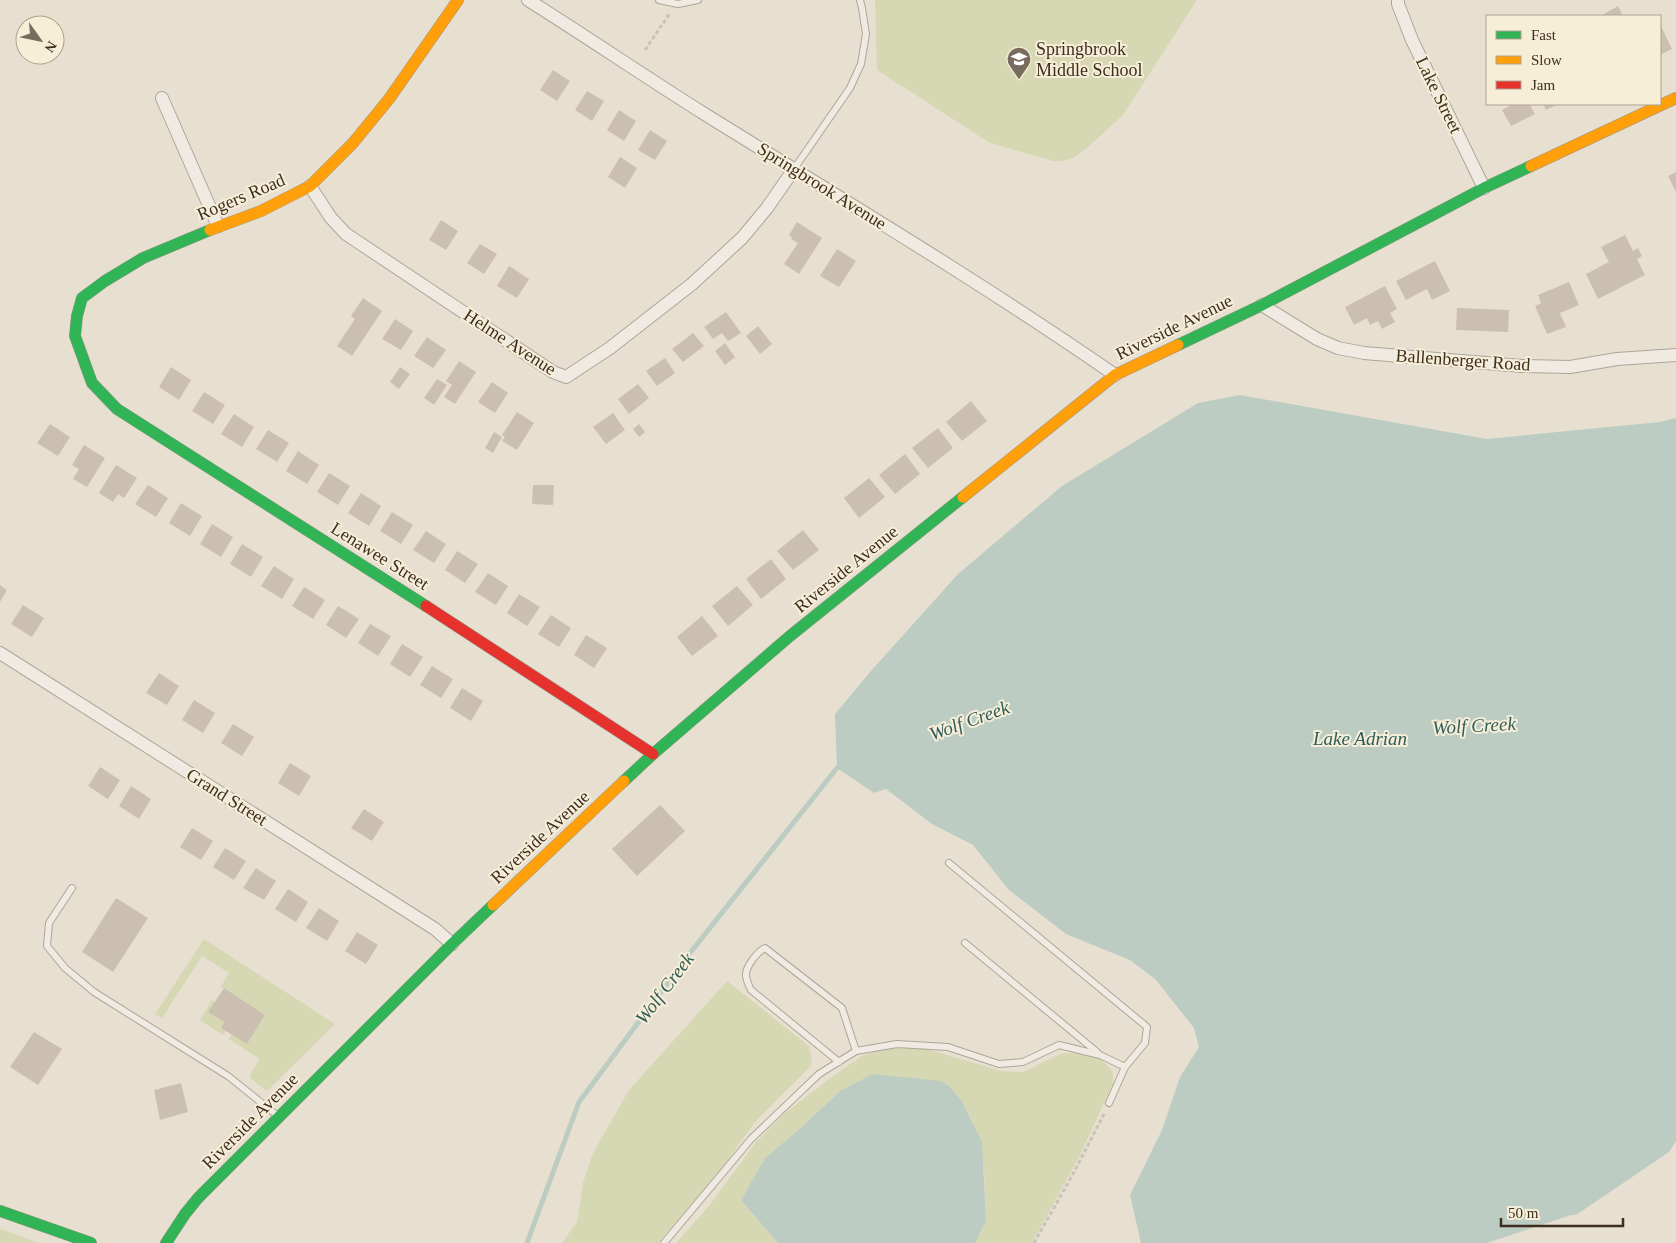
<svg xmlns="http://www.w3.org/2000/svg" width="1676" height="1243" font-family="Georgia,serif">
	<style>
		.green { fill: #d6d7b3 }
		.water { fill: #bcccc2 }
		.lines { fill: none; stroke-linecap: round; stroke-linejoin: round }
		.stream { stroke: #bcccc2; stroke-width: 5 }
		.building { fill: #cbbfb2 }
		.lane-casing { stroke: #ada599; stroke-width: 8 }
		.street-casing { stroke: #ada599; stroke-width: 14 }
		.fast-casing { stroke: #9c958a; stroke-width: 12 }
		.slow-casing { stroke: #9c958a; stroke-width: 12 }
		.jam-casing { stroke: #9c958a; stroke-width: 12 }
		.path { stroke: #c8c2b9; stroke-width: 3; stroke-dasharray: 4 2.5; stroke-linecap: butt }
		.lane { stroke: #efebe3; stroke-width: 6 }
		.street { stroke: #efebe3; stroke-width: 12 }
		.fast { stroke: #30b455; stroke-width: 11 }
		.slow { stroke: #ff9f0a; stroke-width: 11 }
		.jam { stroke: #e5322d; stroke-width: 11 }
		.labels { text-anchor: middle; stroke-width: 4; stroke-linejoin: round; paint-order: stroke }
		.poi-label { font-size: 18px; fill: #3d2e20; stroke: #f7eed8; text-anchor: start }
		.street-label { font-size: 18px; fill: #3d2e20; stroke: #f7eed8 }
		.water-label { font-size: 19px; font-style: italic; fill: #2f5d5a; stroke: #f7eed8 }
	</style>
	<rect width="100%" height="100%" fill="#e7e0d1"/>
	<path class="green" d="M876,0H1197L1123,115L1088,147L1073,158L1064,161H1053L990,143L877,70L875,2Z
		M204,939L335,1024L267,1091L252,1080L250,1075L260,1059L229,1039L232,1034L247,1044L265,1015L224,988H220L229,973L202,956L162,1018L155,1014Z
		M727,981L809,1046L812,1060L811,1066L755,1122L720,1171L658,1243H562L577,1222L583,1183L593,1153L629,1090Z
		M212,1000L215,1002L208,1012L224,1022L221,1027L226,1031L223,1035L200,1020Z
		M909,1047L934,1051L1001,1071L1023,1072L1060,1054L1076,1052L1101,1059L1113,1072V1084L1079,1157L1032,1243H975L986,1221L984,1168L972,1120L962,1101L949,1086L840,1091L805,1124L765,1158L741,1200L778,1243H676L709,1206L756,1142L785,1113L832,1077L861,1056L886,1049Z
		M0,1229L39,1243H0Z"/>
	<path class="water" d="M1240,395L1487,439L1660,422L1676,418V1141L1669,1152L1576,1215H1571L1487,1243H1141L1130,1195L1162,1130L1180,1077L1199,1047L1194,1028L1156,980L1130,960L1066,934L1009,890L973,845L932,824L886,789L874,793L837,768L835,714L871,671L958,574L1062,486L1198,403Z
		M873,1074L940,1081L949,1086L962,1101L982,1142L986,1221L975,1243H778L741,1200L765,1158L805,1124L840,1091Z"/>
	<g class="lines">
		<path class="stream" d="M527,1243L579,1102L690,953L837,768L844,765"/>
	</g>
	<path class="building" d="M1618,6L1623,16H1605L1604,14Z
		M1660,24L1672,49L1660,55Z
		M553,70L570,81L557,101L540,90Z
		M587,91L604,101L592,121L575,110Z
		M1513,104H1529L1535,114L1511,126L1502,110Z
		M1543,104H1558L1546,110Z
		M619,110L636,121L624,141L607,130Z
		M650,130L667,141L655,160L638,150Z
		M620,157L637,168L625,188L608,177Z
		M1676,172V192L1668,176Z
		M441,220L458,231L446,250L429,240Z
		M797,222L822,238L799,274L784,264L798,243L791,239L792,237L789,235Z
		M1625,235L1633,251L1638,248L1642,256L1637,259L1645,275L1598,299L1586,274L1609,262L1601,247Z
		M480,244L497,254L484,274L467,263Z
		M837,249L856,261L839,287L820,276Z
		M1435,261L1450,291L1432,300L1427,289L1406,300L1396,281Z
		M509,266L529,279L517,298L497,286Z
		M1569,282L1579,305L1560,313L1566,327L1547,334L1535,306L1541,303L1538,295Z
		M1385,286L1397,309L1390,313L1395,322L1382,329L1378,321L1370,325L1367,318L1354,325L1345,307Z
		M363,298L382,311L352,356L337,346L355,319L351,316Z
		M1457,308L1509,310L1508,332L1456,330Z
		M726,312L741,333L728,341L722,333L713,339L704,327Z
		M395,319L413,331L401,350L382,339Z
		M758,326L772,344L760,354L746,336Z
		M693,333L704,346L683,362L672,349Z
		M427,337L446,350L433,368L414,356Z
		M725,343L735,357L725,365L715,351Z
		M665,358L675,373L657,386L646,371Z
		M459,361L476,372L455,404L444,397L452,385L446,381Z
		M171,367L191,380L179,400L159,387Z
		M400,367L410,374L399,389L390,382Z
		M437,379L447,385L434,405L424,398Z
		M492,382L508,393L495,413L478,402Z
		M638,384L649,398L629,414L618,399Z
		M204,392L225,405L213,424L192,411Z
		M971,401L987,421L962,441L946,422Z
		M517,412L534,423L517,450L502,441L505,437L502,435Z
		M613,413L625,430L606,444L593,427Z
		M234,414L254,427L242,447L221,434Z
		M50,424L70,437L58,456L37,443Z
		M639,424L645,432L639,437L633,429Z
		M938,428L953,448L928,468L912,448Z
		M268,430L289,443L277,462L256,449Z
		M494,432L502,437L493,453L485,448Z
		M84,445L105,458L87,487L73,479L79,469L72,465Z
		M298,451L319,465L307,484L286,471Z
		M905,454L920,474L895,494L879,475Z
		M116,465L137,478L124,498L118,494L113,502L99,493Z
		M329,473L350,486L338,505L317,492Z
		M869,478L885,497L859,518L844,498Z
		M148,485L168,498L156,517L135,504Z
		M533,485H554L553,505L532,504Z
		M361,493L381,506L369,526L348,513Z
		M181,503L202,516L190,536L169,523Z
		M392,512L413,525L401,544L380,531Z
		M212,524L233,537L221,557L200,544Z
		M803,530L819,550L793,570L777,551Z
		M426,531L446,544L434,563L413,550Z
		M242,544L263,557L251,577L230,564Z
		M457,551L478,564L465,583L445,570Z
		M771,559L786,579L761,599L746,579Z
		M274,566L294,579L282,599L261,586Z
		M488,573L508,586L496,605L475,592Z
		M0,585L7,590L0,602Z
		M737,586L753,605L728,626L712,606Z
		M304,587L325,600L313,619L292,606Z
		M519,594L540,607L527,626L507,613Z
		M23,605L44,618L32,637L11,624Z
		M338,606L359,619L346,638L326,625Z
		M551,615L571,628L559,647L538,634Z
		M702,616L718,636L692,656L677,637Z
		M370,624L391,636L378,656L358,643Z
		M586,635L607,648L594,668L574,655Z
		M402,644L423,657L410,677L390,664Z
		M432,666L453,679L441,698L420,685Z
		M159,673L179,686L167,705L146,693Z
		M462,688L483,701L471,721L450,708Z
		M194,700L215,713L203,733L182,720Z
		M233,724L254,737L242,756L221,743Z
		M290,763L311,776L299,796L278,783Z
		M100,767L120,780L108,799L88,786Z
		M131,786L151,799L139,819L119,806Z
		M660,805L685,831L637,876L612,849Z
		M364,809L384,822L372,841L351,828Z
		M192,828L213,841L201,860L180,847Z
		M225,848L246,861L234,880L213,867Z
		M256,868L276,881L264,900L243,888Z
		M288,889L308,902L296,922L275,909Z
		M116,898L148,918L113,972L82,952Z
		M319,908L339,921L327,941L306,928Z
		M357,932L378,945L366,964L345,951Z
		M224,988L265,1015L247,1044L221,1028L224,1022L208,1012Z
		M34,1032L62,1049L38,1085L10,1067Z
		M181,1083L188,1112L160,1120L154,1090Z"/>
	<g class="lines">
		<defs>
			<path id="lane" d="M659,0L678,4L698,0
				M794,169L850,88L861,64L866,34L862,8L860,0
				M949,863L1147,1027L1145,1043L1125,1067L1109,1103
				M72,888L49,923L47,946L65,968L94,992L228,1076L278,1116
				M965,943L1097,1052
				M839,1062L751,990C744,976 744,971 753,959C757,954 759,951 765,948L842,1008L856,1051
				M664,1243L751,1139L819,1074L856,1051L897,1044L948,1047L999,1064L1023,1062L1059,1045L1100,1055L1125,1067"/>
			<path id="street" d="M528,0C587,37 644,76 703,113C841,199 981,282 1115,375
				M1398,0V4L1412,40L1484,188
				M162,98L218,226
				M310,186L331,218L346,234L553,372L566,377L610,348L692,284L742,238L767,208L794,169
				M1262,305L1317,339L1338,348L1364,353L1522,366L1570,367L1617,359L1676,355
				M0,653L435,929L452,944"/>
			<path id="fast" d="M210,230L143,258L105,281L82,298L77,316L75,336L92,383L117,409L426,606
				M1178,345L1262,305L1484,188L1531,166
				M624,781L653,754L790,636L963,497
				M0,1211L91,1243
				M166,1243L185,1214L198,1198L452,944L493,905"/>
			<path id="slow" d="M1531,166L1676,98
				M210,230L261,211L310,186L353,143L389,99L458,0
				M963,497L1115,375L1178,345
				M493,905L624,781"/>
			<path id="jam" d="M426,606L653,754"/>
		</defs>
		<use href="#lane" class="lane-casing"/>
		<use href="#street" class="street-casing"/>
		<use href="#fast" class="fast-casing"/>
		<use href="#slow" class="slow-casing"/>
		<use href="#jam" class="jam-casing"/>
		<path class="path" d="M645,50L670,13
			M1034,1243L1073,1174L1105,1112"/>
		<use href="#lane" class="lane"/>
		<use href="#street" class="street"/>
		<use href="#fast" class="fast"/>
		<use href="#slow" class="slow"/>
		<use href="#jam" class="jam"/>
	</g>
	<defs>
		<symbol id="school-pin" viewBox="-11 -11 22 30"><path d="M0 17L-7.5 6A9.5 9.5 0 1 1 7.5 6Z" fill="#786c5e" stroke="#f7eed8"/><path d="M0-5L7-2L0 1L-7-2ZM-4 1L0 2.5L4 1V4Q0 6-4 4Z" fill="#fff"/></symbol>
	</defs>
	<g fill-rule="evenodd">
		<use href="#school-pin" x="1005" y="45" width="28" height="38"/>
	</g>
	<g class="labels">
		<g class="poi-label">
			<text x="1036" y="55">Springbrook<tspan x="1036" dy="21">Middle School</tspan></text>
		</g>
		<g class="street-label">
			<text transform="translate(1439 95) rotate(64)" y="6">Lake Street</text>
			<text transform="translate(822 186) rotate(32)" y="6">Springbrook Avenue</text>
			<text transform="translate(241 197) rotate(-23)" y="6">Rogers Road</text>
			<text transform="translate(1174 327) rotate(-26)" y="6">Riverside Avenue</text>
			<text transform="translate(510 342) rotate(33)" y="6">Helme Avenue</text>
			<text transform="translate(1463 360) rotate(4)" y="6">Ballenberger Road</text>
			<text transform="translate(380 556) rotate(32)" y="6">Lenawee Street</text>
			<text transform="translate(846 569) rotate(-39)" y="6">Riverside Avenue</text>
			<text transform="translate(227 797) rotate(32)" y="6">Grand Street</text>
			<text transform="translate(540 837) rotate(-43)" y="6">Riverside Avenue</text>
			<text transform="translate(250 1121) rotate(-45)" y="6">Riverside Avenue</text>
		</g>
		<g class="water-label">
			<text transform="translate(969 720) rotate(-20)" y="7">Wolf Creek</text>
			<text transform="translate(1474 725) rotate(-3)" y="7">Wolf Creek</text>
			<text x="1360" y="745">Lake Adrian</text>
			<text transform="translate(664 988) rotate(-53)" y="7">Wolf Creek</text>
		</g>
	</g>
	<rect x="1486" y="15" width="175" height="90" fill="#f7eed8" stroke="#ada18e"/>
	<rect x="1496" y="31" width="25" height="8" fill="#30b455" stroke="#ada18e"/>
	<text x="1531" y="40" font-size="15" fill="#3d2e20">Fast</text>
	<rect x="1496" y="56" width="25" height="8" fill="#ff9f0a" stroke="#ada18e"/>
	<text x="1531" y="65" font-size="15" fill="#3d2e20">Slow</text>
	<rect x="1496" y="81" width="25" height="8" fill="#e5322d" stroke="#ada18e"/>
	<text x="1531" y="90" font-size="15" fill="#3d2e20">Jam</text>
	<g transform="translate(40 40) rotate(123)"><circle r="24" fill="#f7eed8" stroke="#ada18e"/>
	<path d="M0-4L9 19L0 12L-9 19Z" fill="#786c5e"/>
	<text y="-8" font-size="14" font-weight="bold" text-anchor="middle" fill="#3d2e20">N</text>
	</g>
	<path d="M1501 1218v8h122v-8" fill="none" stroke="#3d2e20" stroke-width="2.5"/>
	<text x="1508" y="1218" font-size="15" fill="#3d2e20" stroke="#f7eed8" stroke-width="4" paint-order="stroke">50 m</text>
</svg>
